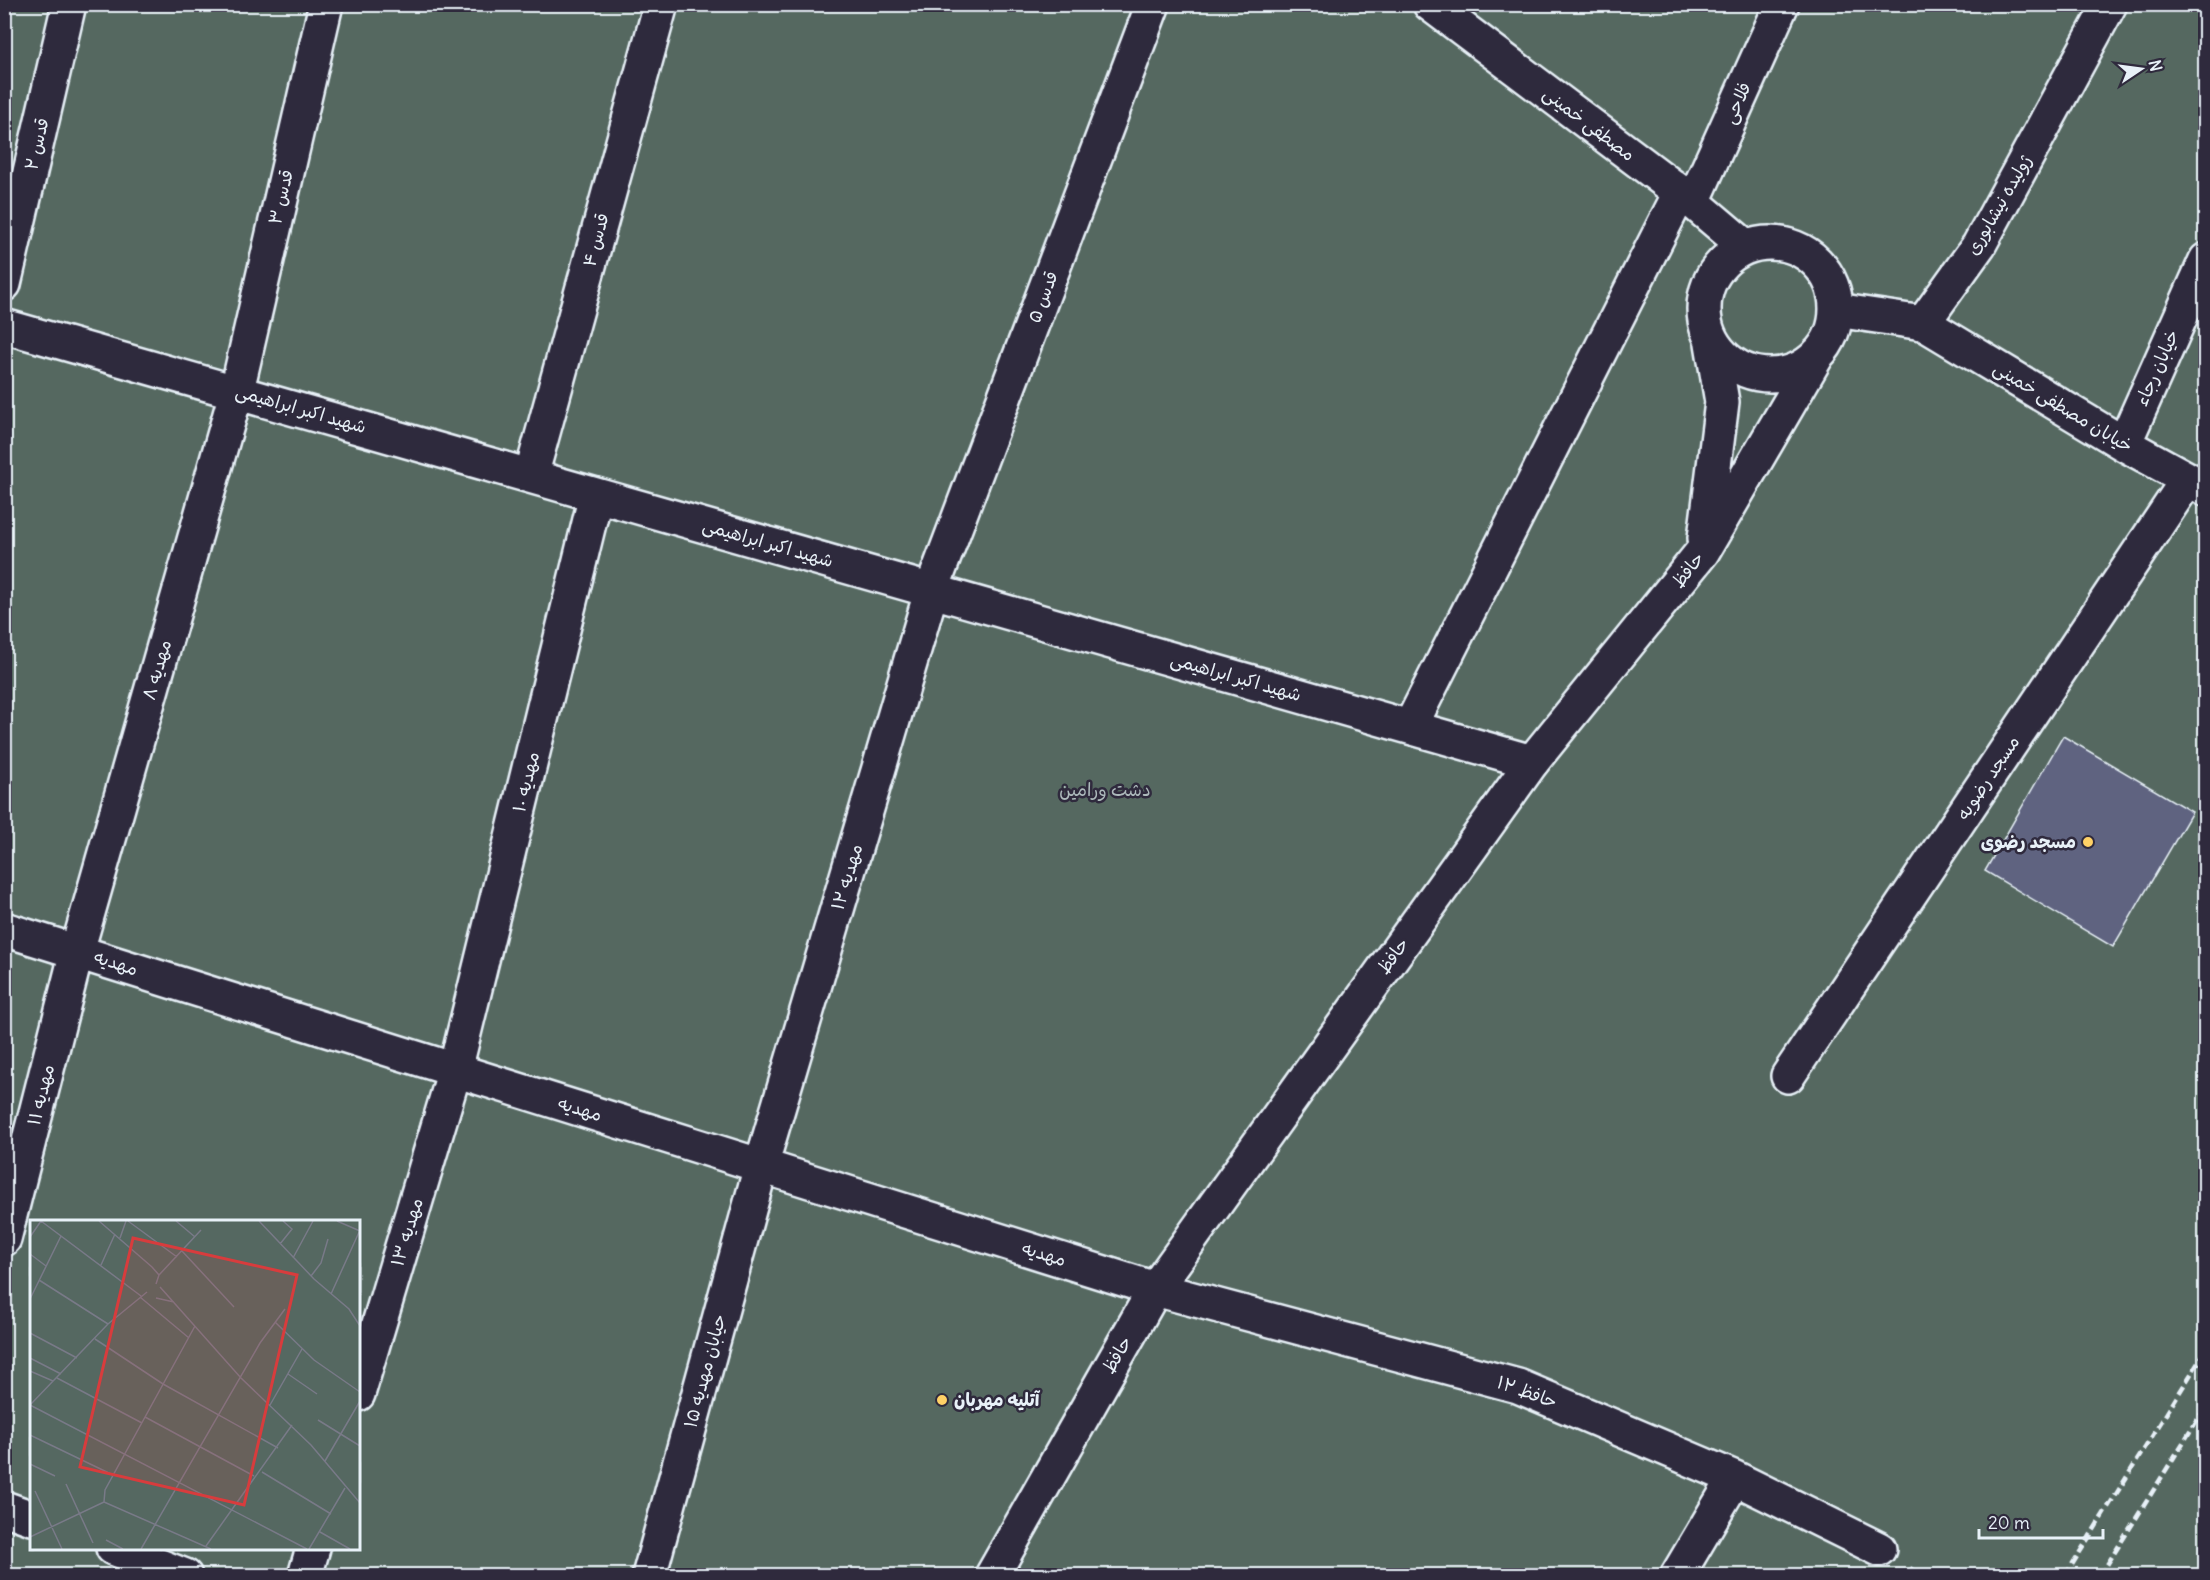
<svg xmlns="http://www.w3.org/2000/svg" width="2210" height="1580" font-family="Delius,'Playpen Sans Arabic',sans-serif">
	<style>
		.green { fill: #556861; stroke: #9eacac; stroke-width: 1.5; fill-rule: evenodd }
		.building { fill: #5f6380; stroke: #e8f1f8; stroke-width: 1.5 }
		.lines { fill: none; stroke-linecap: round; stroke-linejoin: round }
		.street-casing { stroke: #e8f1f8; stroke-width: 38 }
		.secondary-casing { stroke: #e8f1f8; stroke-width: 38 }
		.path { stroke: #e8f1f8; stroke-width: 4; stroke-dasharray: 4.5 4.5; stroke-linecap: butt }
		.street { stroke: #2f2a3d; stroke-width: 33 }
		.secondary { stroke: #2f2a3d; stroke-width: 33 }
		.rail { stroke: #e8f1f8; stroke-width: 4.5; stroke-dasharray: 9 4.5; stroke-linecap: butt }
		.poi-dot { fill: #ffd166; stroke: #2f2a3d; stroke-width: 2 }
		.labels { text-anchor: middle; stroke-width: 5; stroke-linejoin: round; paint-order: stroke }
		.street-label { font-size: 18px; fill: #e8f1f8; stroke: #2f2a3d }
		.park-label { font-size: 18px; fill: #adbabc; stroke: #2f2a3d }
		.poi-label { font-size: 18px; font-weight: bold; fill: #e8f1f8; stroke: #2f2a3d; text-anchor: end }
		.inset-road { fill: none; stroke: #797a88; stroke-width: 1.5 }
		.view { fill: #d83c3d; fill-opacity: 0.15; stroke: #d83c3d; stroke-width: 3 }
		.inset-edge { fill: none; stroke: #e8f1f8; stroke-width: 3 }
	</style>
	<rect width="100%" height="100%" fill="#2f2a3d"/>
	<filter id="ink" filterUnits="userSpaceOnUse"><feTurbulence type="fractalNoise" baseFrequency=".0167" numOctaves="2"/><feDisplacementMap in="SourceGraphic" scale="12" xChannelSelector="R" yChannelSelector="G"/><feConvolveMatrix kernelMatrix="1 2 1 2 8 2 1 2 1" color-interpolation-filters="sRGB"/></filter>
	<g filter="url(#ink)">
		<path class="green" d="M5,5H2205V1575L5,1576ZM32,1222H358V1548H32Z"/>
		<path class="building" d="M2063,736L2192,812L2113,947L1985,871Z"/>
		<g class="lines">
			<defs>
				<path id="street" d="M4,284L69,4
					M1923,323L2124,444L2206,489
					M4,326L1532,762
					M2124,444L2206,260
					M531,476L661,4
					M1410,727L1680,193
					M1788,1076L2188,479
					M4,1239L77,951L237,390L326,4
					M1155,1289L1518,1386L1735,1478L1879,1549
					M358,1394L455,1070L596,495
					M4,1508L32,1518
					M113,1548L185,1576
					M305,1576L313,1548
					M649,1576L761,1166L932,589L1153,4
					M1677,1576L1735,1478"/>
				<path id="secondary" d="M1430,4L1693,202L1746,247
					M1693,202L1782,4
					M1704 309a66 66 0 1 1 132 0a66 66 0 1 1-132 0Z
					M1836,310L1923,323L1979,245L2110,4
					M1705,538L1722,402L1712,343
					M4,929L1155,1289
					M992,1576L1155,1289L1532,762L1703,551L1818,354"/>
			</defs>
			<use href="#street" class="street-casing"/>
			<use href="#secondary" class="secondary-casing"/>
			<path class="path" d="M1910,1568L1922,1576"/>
			<use href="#street" class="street"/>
			<use href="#secondary" class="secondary"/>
			<path class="rail" d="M2065,1576L2206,1350
				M2100,1576L2206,1406"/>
		</g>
	</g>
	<g class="poi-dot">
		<circle cx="2088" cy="842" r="6"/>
		<circle cx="942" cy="1400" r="6"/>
	</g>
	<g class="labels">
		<g class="street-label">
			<text transform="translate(1737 103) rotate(-66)" y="6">فلاحی</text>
			<text transform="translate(1589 124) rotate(37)" y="6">مصطفی خمینی</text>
			<text transform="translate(37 144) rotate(-77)" y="6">قدس ۲</text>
			<text transform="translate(281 197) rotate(-77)" y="6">قدس ۳</text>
			<text transform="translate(1999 205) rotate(-60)" y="6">ژولیده نیشابوری</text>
			<text transform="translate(596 240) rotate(-75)" y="6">قدس ۴</text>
			<text transform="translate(1043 297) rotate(-69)" y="6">قدس ۵</text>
			<text transform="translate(2157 368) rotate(-66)" y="6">خیابان رجاء</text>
			<text transform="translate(2063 407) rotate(31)" y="6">خیابان مصطفی خمینی</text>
			<text transform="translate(301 409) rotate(16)" y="6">شهید اکبر ابراهیمی</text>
			<text transform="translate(768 543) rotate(16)" y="6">شهید اکبر ابراهیمی</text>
			<text transform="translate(1688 570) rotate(-52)" y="6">حافظ</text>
			<text transform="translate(157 670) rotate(-74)" y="6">مهدیه ۸</text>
			<text transform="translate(1236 677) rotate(16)" y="6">شهید اکبر ابراهیمی</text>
			<text transform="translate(1988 778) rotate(-56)" y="6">مسجد رضویه</text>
			<text transform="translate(526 782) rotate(-76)" y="6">مهدیه ۱۰</text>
			<text transform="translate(847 877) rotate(-73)" y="6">مهدیه ۱۲</text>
			<text transform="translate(1393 956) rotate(-54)" y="6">حافظ</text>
			<text transform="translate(116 963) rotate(18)" y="6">مهدیه</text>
			<text transform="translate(41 1095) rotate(-76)" y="6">مهدیه ۱۱</text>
			<text transform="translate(580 1109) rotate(17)" y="6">مهدیه</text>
			<text transform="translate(407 1232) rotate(-73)" y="6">مهدیه ۱۳</text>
			<text transform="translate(1044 1254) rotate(17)" y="6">مهدیه</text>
			<text transform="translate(1117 1355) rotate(-60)" y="6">حافظ</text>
			<text transform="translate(705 1371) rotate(-75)" y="6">حیابان مهدیه ۱۵</text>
			<text transform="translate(1527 1392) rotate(20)" y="6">حافظ ۱۲</text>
		</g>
		<g class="park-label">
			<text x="1105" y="796">دشت ورامین</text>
		</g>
		<g class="poi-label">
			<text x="2076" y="848">مسجد رضوی</text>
			<text x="954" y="1406" text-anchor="start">آتلیه مهربان</text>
		</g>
	</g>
	<g transform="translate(30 1220)">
		<rect width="330" height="330" fill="#2f2a3d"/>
		<path d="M0,1H330V329H0Z" fill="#556861"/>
		<path class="inset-road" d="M11,1L111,76M69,1L122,47L129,55L126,64M98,1L147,37M146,1L165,17M229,1L284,59L319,89L330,106M307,1L330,11M0,17L11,1M90,18L96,1M250,24L262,9L253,1M152,31L204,87M0,34L16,46M263,38L283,1M71,45L85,14M129,55L171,10M281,56L291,43L298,19M9,60L78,104M130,67L211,158L281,225L330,283M301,74L330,10M110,77L159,118M126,78L144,82M0,79L31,16M245,102L284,140L330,172M0,113L47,138M65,119L133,164L248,228M0,138L31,154M0,151L23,161M258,154L287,174M27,158L112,203M0,185L277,329M0,185L78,104L117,72M240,185L272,129M115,197L224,256M288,200L330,226M0,215L83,255M295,241L330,181M0,244L25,256M232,252L301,294M36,264L63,323M5,271L32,329M74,282L75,270L165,106M74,282L181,329M290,312L320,329M0,317L74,282M76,320L93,329M176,326L262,205M111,329L230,123L255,89M279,329L315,268"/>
		<path class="view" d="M103,18L267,55L214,285L50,247Z"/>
		<rect width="330" height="330" class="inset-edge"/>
	</g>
	<rect width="2210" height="1580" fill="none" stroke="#2f2a3d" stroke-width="24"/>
	<rect x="12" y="12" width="2186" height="1556" fill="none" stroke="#e8f1f8" stroke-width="2" filter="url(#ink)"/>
	<g transform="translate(2141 69) rotate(77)" stroke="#2f2a3d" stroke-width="4.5" paint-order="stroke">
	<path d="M0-4.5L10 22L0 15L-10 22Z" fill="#e8f1f8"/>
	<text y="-9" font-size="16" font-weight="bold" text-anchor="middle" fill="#e8f1f8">N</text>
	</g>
	<path d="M1979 1529v9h124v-9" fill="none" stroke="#e8f1f8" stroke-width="3"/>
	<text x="1988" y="1529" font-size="18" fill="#e8f1f8" stroke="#2f2a3d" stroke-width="4.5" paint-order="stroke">20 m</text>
</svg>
